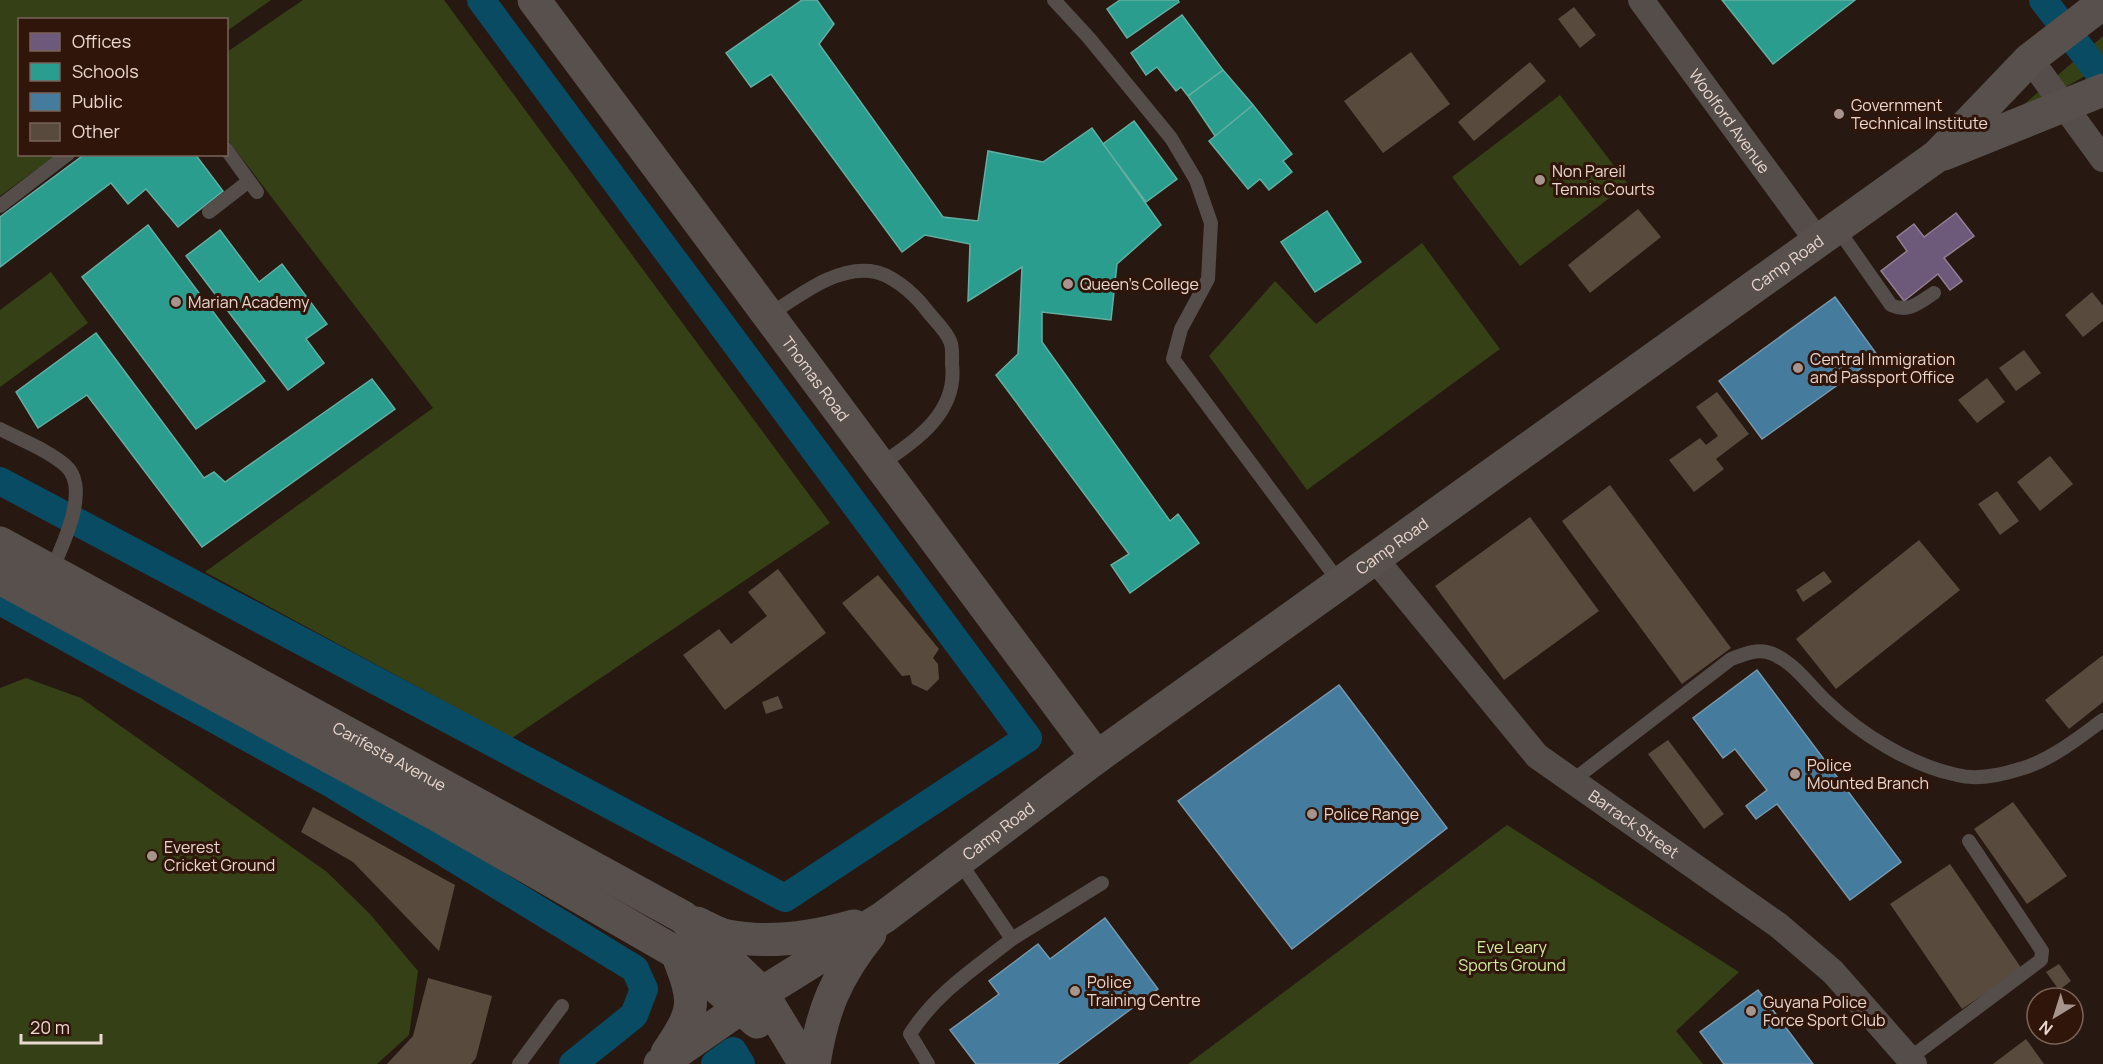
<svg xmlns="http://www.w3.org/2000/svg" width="2103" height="1064" font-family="Manrope,sans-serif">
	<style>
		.green { fill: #354016 }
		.offices { fill: #6d597a; stroke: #927f94; stroke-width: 1.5 }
		.schools { fill: #2a9d8f; stroke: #64aea2; stroke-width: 1.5 }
		.public { fill: #457b9d; stroke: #7697ac; stroke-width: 1.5 }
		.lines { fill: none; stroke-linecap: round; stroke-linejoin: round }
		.canal { stroke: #0a4b64; stroke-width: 28 }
		.building { fill: #584b3e }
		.lane { stroke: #544d4a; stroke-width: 14 }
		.street { stroke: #544d4a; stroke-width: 26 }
		.secondary { stroke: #57504c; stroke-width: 33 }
		.poi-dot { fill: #a6948d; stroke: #2f150a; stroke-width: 2 }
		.labels { text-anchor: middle; stroke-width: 6; stroke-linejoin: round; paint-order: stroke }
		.poi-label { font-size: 16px; fill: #ead7cf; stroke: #2f150a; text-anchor: start }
		.street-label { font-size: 16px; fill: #ead7cf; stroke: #2f150a }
		.park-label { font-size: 16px; fill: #d0ee9c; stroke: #2f150a }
	</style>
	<rect width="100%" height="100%" fill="#271812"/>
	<path class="green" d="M0,0H271L227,31L226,20H20V154L56,155L0,196Z
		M303,0H444L830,523L512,738L205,572L433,408L227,139V52Z
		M2103,36V66L2005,121Z
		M1560,95L1628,184L1520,266L1452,177Z
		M1422,243L1500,349L1307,490L1209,356L1275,281L1316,324Z
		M51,272L88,323L0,387V310Z
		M26,678L81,698L327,872L370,914L418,971L409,1035L377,1064H0V688Z
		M1507,825L1739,972L1676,1031L1703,1064H1188Z"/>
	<path class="offices" d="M1956,213L1974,236L1944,258L1962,281L1950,290L1938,274L1904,301L1881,271L1907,251L1897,237L1914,224L1924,237Z"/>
	<path class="schools" d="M802,0H817L834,24L819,44L943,217L978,221L988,151L1043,162L1092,128L1161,225L1117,264L1111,320L1042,312V342L1170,521L1178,514L1199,543L1130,593L1111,565L1129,554L996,375L1018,354L1022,267L968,301L970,244L925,235L902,252L771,74L751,87L726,53Z
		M1120,0H1178L1179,2L1127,38L1107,9Z
		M1722,0H1855L1773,64Z
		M1182,15L1223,70L1188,96L1181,87L1176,91L1157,67L1146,75L1131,53Z
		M1223,70L1253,105L1215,136L1188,96Z
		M1253,105L1292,154L1283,161L1292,172L1269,190L1260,179L1248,189L1209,141Z
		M1134,121L1177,179L1146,202L1103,144Z
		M85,154H195L223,191L178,227L146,189L128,204L111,183L0,267V217Z
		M1327,211L1361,262L1315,292L1281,242Z
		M148,225L265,381L196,429L82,277Z
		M220,230L259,282L282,264L327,324L306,339L324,363L288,390L186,256Z
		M96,333L204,478L214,472L225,482L372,379L395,409L202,547L87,395L38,428L16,392Z"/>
	<path class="public" d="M1835,297L1878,356L1762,439L1719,381Z
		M1757,670L1901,862L1850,900L1777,804L1756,819L1746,806L1767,790L1735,749L1723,758L1693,718Z
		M1339,685L1447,828L1292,949L1178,801Z
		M1105,918L1158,989L1057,1064H976L950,1030L999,994L989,981L1038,944L1050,959Z
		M1758,990L1813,1064H1724L1700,1032Z"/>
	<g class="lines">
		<path class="canal" d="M2043,0L2103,78
			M0,481L785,898L1028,738L481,0
			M0,601L332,784L635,969L644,989L634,1015L573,1064
			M715,1064L733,1051L741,1064"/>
	</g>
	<path class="building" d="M1574,7L1596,35L1580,48L1558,19Z
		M1411,52L1450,104L1383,153L1344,101Z
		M1530,62L1546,81L1474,141L1458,122Z
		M1638,209L1661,237L1590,293L1568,265Z
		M2092,292L2103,306V321L2083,337L2065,315Z
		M2024,350L2041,373L2016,391L1999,368Z
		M1987,378L2005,402L1977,423L1958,400Z
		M1717,392L1749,434L1716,459L1724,469L1694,492L1669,460L1700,438L1706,445L1718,436L1696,407Z
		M2050,456L2073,484L2040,511L2017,482Z
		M1610,485L1731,648L1682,684L1562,521Z
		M1997,491L2019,521L2000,535L1978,504Z
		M1530,517L1599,611L1504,680L1435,586Z
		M1919,540L1960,590L1836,689L1796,639Z
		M778,569L826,633L725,710L683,655L719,629L731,644L767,616L748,592Z
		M1824,571L1832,582L1803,602L1796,590Z
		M878,575L939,649L933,658L938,664L939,679L927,691L912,684L910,675L902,676L842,603Z
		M2103,655V702L2069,729L2045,700Z
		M778,696L783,708L766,714L762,702Z
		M1668,740L1724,814L1704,829L1648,754Z
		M2013,802L2067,876L2027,904L1974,829Z
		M313,807L455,885L439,951L353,862L301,832Z
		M1950,864L2022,969L1962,1009L1890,904Z
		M2059,964L2071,981L2059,990L2046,972Z
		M428,978L492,996L476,1058L471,1064H387L413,1036Z
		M2026,1039L2044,1064H1993Z"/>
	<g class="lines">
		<path class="lane" d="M1054,0L1089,38L1171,138L1196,180L1211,223L1208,279L1181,329L1173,359L1340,583
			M226,149L257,192
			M0,206L68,154
			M209,212L249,181
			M1837,228L1891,305C1908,313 1919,303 1934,293
			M767,316C797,298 833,267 870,271C891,273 913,293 925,308C932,318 946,330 950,341C953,347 952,357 952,364C958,413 916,440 880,465
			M0,429C21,440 48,450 66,466C91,489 62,546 51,572
			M1572,781L1731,659C1742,655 1755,649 1767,652C1791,658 1809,685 1826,701C1860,734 1910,765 1957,775C1976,780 2001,775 2020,769C2050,761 2078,738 2103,720
			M1012,939L1102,883
			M1910,1058L2041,960L2042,951L1969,841
			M519,1064L562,1006
			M928,1064L910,1034C936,993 974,969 1012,939L959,861"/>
		<g class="street">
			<path id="s1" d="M1641,0L1819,243"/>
			<path d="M2030,59L2103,159"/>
			<path id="s2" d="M1376,560L1537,756L1778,925L1833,972L1914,1064"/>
		</g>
		<g class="secondary">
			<path id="s3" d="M534,0L1097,757"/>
			<path d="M1944,154L2103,90"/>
			<path id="s4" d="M0,543L683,917L762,993L805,1064"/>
			<path d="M0,578L437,815L677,953L757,1022"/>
			<path d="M697,923C706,927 717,934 727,936C768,944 815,937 854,926"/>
			<path d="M667,1053C697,1009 696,1002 677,953"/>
			<path id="s5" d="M660,1064L762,993L884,917L1097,757L1937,156L2030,59L2103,3"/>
			<path d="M814,1064C822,1011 836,976 870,934"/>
		</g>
	</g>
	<g class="poi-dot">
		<circle cx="1839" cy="114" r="6"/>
		<circle cx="1540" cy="180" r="6"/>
		<circle cx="1068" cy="284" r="6"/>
		<circle cx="176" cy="302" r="6"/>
		<circle cx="1798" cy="368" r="6"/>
		<circle cx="1795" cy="774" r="6"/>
		<circle cx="1312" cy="814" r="6"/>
		<circle cx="152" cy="856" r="6"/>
		<circle cx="1075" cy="991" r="6"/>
		<circle cx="1751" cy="1011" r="6"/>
	</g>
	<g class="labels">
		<g class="poi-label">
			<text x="1851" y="111">Government<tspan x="1851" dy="18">Technical Institute</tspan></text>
			<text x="1552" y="177">Non Pareil<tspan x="1552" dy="18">Tennis Courts</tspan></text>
			<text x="1080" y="290">Queen's College</text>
			<text x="188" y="308">Marian Academy</text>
			<text x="1810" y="365">Central Immigration<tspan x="1810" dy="18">and Passport Office</tspan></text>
			<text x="1807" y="771">Police<tspan x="1807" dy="18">Mounted Branch</tspan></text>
			<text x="1324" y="820">Police Range</text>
			<text x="164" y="853">Everest<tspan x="164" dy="18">Cricket Ground</tspan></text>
			<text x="1087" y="988">Police<tspan x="1087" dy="18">Training Centre</tspan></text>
			<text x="1763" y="1008">Guyana Police<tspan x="1763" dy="18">Force Sport Club</tspan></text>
		</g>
		<g class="street-label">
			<text dy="6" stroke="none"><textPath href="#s1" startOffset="150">Woolford Avenue</textPath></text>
			<text dy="6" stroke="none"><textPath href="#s5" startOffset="1383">Camp Road</textPath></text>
			<text dy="6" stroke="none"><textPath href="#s3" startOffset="472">Thomas Road</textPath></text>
			<text dy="6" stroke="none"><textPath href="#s5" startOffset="897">Camp Road</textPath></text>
			<text dy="6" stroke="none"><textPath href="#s4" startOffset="444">Carifesta Avenue</textPath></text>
			<text dy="6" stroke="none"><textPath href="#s2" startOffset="372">Barrack Street</textPath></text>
			<text dy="6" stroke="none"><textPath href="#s5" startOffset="411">Camp Road</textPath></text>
		</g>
		<g class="park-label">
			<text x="1512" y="953">Eve Leary<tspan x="1512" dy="18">Sports Ground</tspan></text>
		</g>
	</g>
	<rect x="18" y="18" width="210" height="138" fill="#2f150a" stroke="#7a6359" stroke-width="1.5"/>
	<rect x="30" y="33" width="30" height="18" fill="#6d597a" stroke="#7a6359" stroke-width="1.5"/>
	<text x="72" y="48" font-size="18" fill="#ead7cf">Offices</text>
	<rect x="30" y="63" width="30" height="18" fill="#2a9d8f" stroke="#7a6359" stroke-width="1.5"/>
	<text x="72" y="78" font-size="18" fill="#ead7cf">Schools</text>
	<rect x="30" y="93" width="30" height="18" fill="#457b9d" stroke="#7a6359" stroke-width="1.5"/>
	<text x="72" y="108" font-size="18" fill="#ead7cf">Public</text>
	<rect x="30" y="123" width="30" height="18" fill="#584b3e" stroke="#7a6359" stroke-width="1.5"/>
	<text x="72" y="138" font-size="18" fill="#ead7cf">Other</text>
	<g transform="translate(2055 1016) rotate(218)"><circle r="28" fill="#2f150a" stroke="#7a6359" stroke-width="1.5"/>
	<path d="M0-4.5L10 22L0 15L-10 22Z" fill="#a6948d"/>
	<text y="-9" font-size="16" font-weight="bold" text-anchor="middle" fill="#ead7cf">N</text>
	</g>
	<path d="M21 1034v9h80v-9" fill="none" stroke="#ead7cf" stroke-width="3"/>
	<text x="30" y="1034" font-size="18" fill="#ead7cf" stroke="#2f150a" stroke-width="4.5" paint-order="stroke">20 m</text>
</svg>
